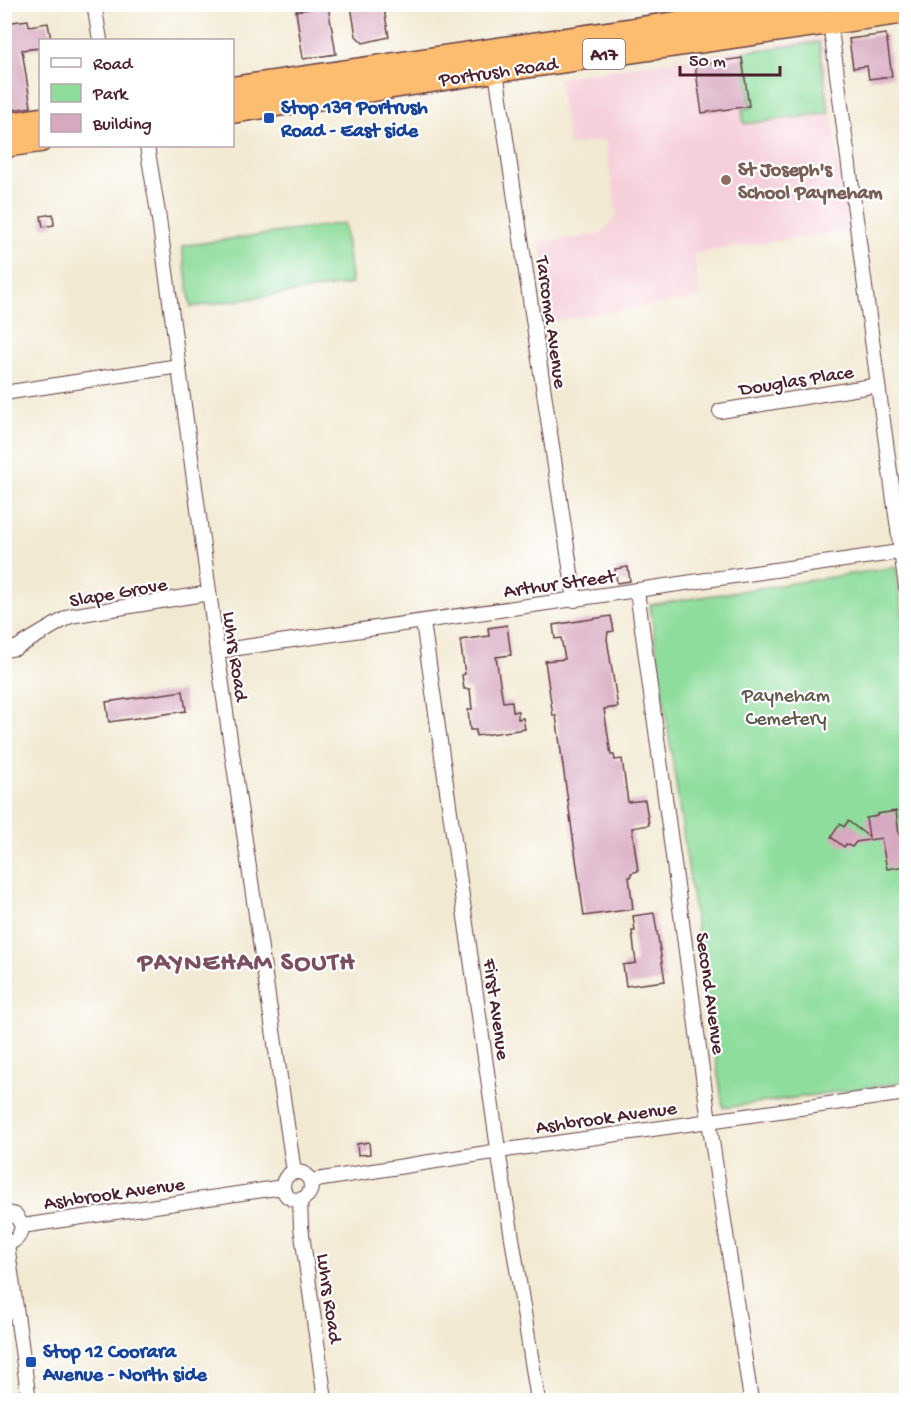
<svg xmlns="http://www.w3.org/2000/svg" width="911" height="1405" font-family="'Gochi Hand',sans-serif">
	<style>
		.built { fill: #f5cfda }
		.green { fill: #8edd9c; stroke: #6c7e64; stroke-width: 1.5 }
		.building { fill: #d7a9c0 }
		.lines { fill: none; stroke-linecap: round; stroke-linejoin: round }
		.street-casing { stroke: #633d44; stroke-width: 16 }
		.highway-casing { stroke: #633d44; stroke-width: 27 }
		.street { stroke: #fff; stroke-width: 14 }
		.highway { stroke: #fcbd6f; stroke-width: 24 }
		.transit-dot { fill: #1a4fb4; stroke: #fff; stroke-width: 2 }
		.education-dot { fill: #8d6e63; stroke: #fff; stroke-width: 2 }
		.labels { text-anchor: middle; stroke-width: 4.5; stroke-linejoin: round; paint-order: stroke }
		.shield { fill: #fff; stroke: #80626b; stroke-width: 1.5 }
		.shield-label { font-size: 18px; font-weight: bold; fill: #4a1f2b }
		.street-label { font-size: 20px; fill: #4a1f2b; stroke: #fff }
		.transit-label { font-size: 20px; font-weight: bold; fill: #164399; stroke: #fff; text-anchor: start }
		.education-label { font-size: 20px; font-weight: bold; fill: #785e54; stroke: #fff; text-anchor: start }
		.park-label { font-size: 20px; fill: #5e584d; stroke: #fff }
		.district-label { font-size: 26px; font-weight: bold; letter-spacing: 1.5px; fill: #7b4f5f; stroke: #fff }
	</style>
	<rect width="100%" height="100%" fill="#fff"/>
	<filter id="ink" filterUnits="userSpaceOnUse"><feTurbulence type="fractalNoise" baseFrequency=".0167" numOctaves="2"/><feDisplacementMap in="SourceGraphic" scale="12" xChannelSelector="R" yChannelSelector="G"/><feConvolveMatrix kernelMatrix="1 2 1 2 8 2 1 2 1" color-interpolation-filters="sRGB"/></filter>
	<filter id="wash" filterUnits="userSpaceOnUse"><feTurbulence type="fractalNoise" baseFrequency=".008" numOctaves="4" result="noise"/><feDisplacementMap in="SourceGraphic" scale="24" xChannelSelector="R" yChannelSelector="G"/><feGaussianBlur stdDeviation="1.35" result="paint"/><feColorMatrix in="noise" values="0 0 0 0 0 0 0 0 0 0 0 0 0 0 0 0 0 1.4 0 .05"/><feComposite in="paint" operator="in"/></filter>
	<g filter="url(#wash)">
		<rect width="100%" height="100%" fill="#f2e9d2"/>
		<path class="built" d="M821,38L849,231L694,253L700,298L552,321L541,243L601,234L617,215L605,140L569,145L558,78Z"/>
		<path class="green" d="M819,42L829,113L744,124L742,109L751,108L743,52Z
			M344,223L352,284L191,307L182,246Z
			M896,567L906,642V1082L723,1108L650,605Z"/>
		<g id="blocks">
			<path class="building" d="M358,4H383L389,37L363,43L356,36L351,6Z
				M328,6L336,54L303,59L296,11Z
				M28,20L29,26L48,23L51,40H40V48L22,50L31,107L12,110L4,58V23Z
				M886,34L892,76L869,79L867,66L853,68L849,39Z
				M742,58L749,106L702,113L695,65Z
				M53,214L54,225L43,227L41,216Z
				M628,567L630,581L617,583L615,569Z
				M611,616L614,631L608,632L607,639L618,707L604,709L611,755H614L615,760L622,759L628,802L645,800L649,825L632,828L638,871L631,873V877H629L633,909L584,916L556,716H553L545,661L565,659L561,638L555,639L553,625Z
				M507,625L511,655L496,657L503,702L512,701L513,712L518,711V719L523,718L525,729L476,736V730H470L468,710L472,709L470,689H464L462,675L465,674L460,640L489,636L488,628Z
				M183,691L186,711L109,722L106,702Z
				M896,811L899,835L906,834V866L887,869L881,838L856,842L852,847L846,844L844,847L831,837L840,824L844,827L848,821L869,837L866,818L877,816V814Z
				M654,913L665,981L626,986L623,965L636,963L632,931H635L633,916Z
				M369,1142L370,1154L358,1155L357,1144Z"/>
		</g>
	</g>
	<g filter="url(#ink)">
		<use href="#blocks" fill-opacity="0" stroke="#633d44" stroke-width="1.5"/>
		<g class="lines">
			<defs>
				<path id="street" d="M94,4L100,40
					M830,22L878,385L906,587
					M495,65L575,600
					M147,146L159,219L217,651L294,1172
					M4,393L179,366
					M720,411L878,385
					M637,591L709,1121L751,1400
					M423,622L500,1163L538,1400
					M4,650L16,648L70,616L209,593
					M217,651L906,551
					M283 1186a14 14 0 1 1 28 0a14 14 0 1 1-28 0Z
					M310,1181L499,1151L906,1093
					M300,1200L301,1227L325,1400
					M4,1212L16,1215L22,1226C20,1237 16,1243 4,1243
					M22,1226L283,1187
					M7,1244L29,1400"/>
				<path id="highway" d="M232,89L812,4
					M232,111L496,70L906,11
					M4,126L40,120
					M4,145L40,140"/>
			</defs>
			<use href="#street" class="street-casing"/>
			<use href="#highway" class="highway-casing"/>
			<use href="#street" class="street"/>
			<use href="#highway" class="highway"/>
		</g>
	</g>
	<g class="transit-dot">
		<rect x="263" y="112" width="12" height="12" rx="3"/>
		<rect x="25" y="1356" width="12" height="12" rx="3"/>
	</g>
	<circle class="education-dot" cx="726" cy="180" r="6"/>
	<g class="labels">
		<rect class="shield" x="583" y="39" width="42" height="30" rx="4.5"/>
		<g class="shield-label">
			<text x="604" y="60">A17</text>
		</g>
		<g class="street-label">
			<text transform="translate(498 70) rotate(-8)" y="7">Portrush Road</text>
			<text transform="translate(553 322) rotate(82)" y="7">Tarcoma Avenue</text>
			<text transform="translate(796 379) rotate(-9)" y="7">Douglas Place</text>
			<text transform="translate(559 582) rotate(-8)" y="7">Arthur Street</text>
			<text transform="translate(118 591) rotate(-10)" y="7">Slape Grove</text>
			<text transform="translate(237 656) rotate(82)" y="7">Luhrs Road</text>
			<text transform="translate(712 993) rotate(82)" y="7">Second Avenue</text>
			<text transform="translate(498 1009) rotate(82)" y="7">First Avenue</text>
			<text transform="translate(606 1116) rotate(-8)" y="7">Ashbrook Avenue</text>
			<text transform="translate(114 1192) rotate(-8)" y="7">Ashbrook Avenue</text>
			<text transform="translate(331 1298) rotate(82)" y="7">Luhrs Road</text>
		</g>
		<g class="transit-label">
			<text x="281" y="113">Stop 139 Portrush<tspan x="281" dy="23">Road - East side</tspan></text>
			<text x="43" y="1357">Stop 12 Coorara<tspan x="43" dy="23">Avenue - North side</tspan></text>
		</g>
		<g class="education-label">
			<text x="738" y="175">St Joseph's<tspan x="738" dy="23">School Payneham</tspan></text>
		</g>
		<g class="park-label">
			<text x="786" y="701">Payneham<tspan x="786" dy="23">Cemetery</tspan></text>
		</g>
		<g class="district-label">
			<text x="247" y="969">PAYNEHAM SOUTH</text>
		</g>
	</g>
	<rect width="911" height="1405" fill="none" stroke="#fff" stroke-width="24"/>
	<rect x="39" y="39" width="195" height="108" fill="#ffffff" stroke="#b7a5aa" stroke-width="1.5"/>
	<rect x="51" y="58" width="30" height="9" fill="#ffffff" stroke="#b7a5aa" stroke-width="1.5"/>
	<text x="93" y="69" font-size="18" fill="#4a1f2b">Road</text>
	<rect x="51" y="84" width="30" height="18" fill="#8edd9c" stroke="#b7a5aa" stroke-width="1.5"/>
	<text x="93" y="99" font-size="18" fill="#4a1f2b">Park</text>
	<rect x="51" y="114" width="30" height="18" fill="#d7a9c0" stroke="#b7a5aa" stroke-width="1.5"/>
	<text x="93" y="129" font-size="18" fill="#4a1f2b">Building</text>
	<path d="M680 66v9h100v-9" fill="none" stroke="#4a1f2b" stroke-width="3"/>
	<text x="689" y="66" font-size="18" fill="#4a1f2b" stroke="#ffffff" stroke-width="4.5" paint-order="stroke">50 m</text>
</svg>
